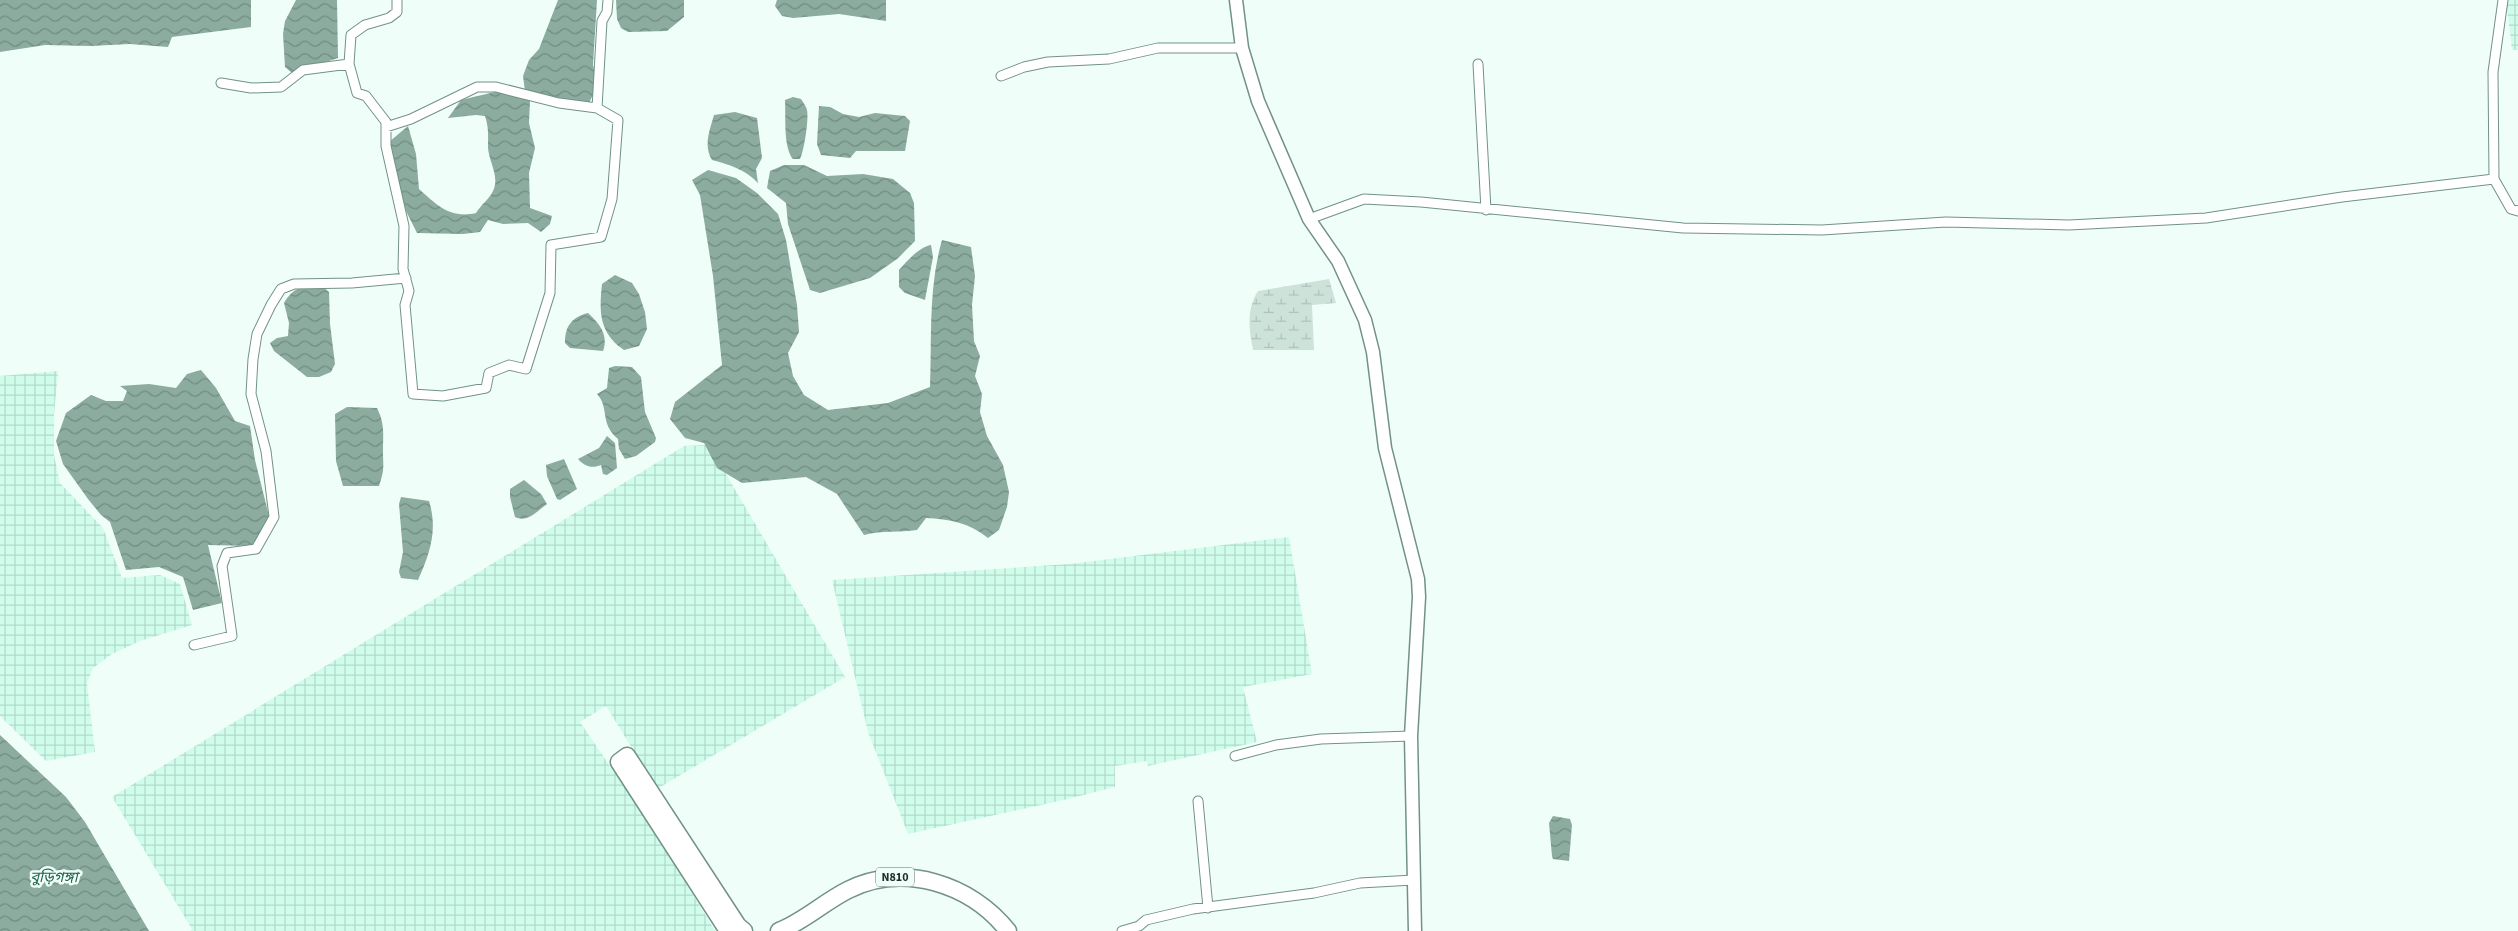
<svg xmlns="http://www.w3.org/2000/svg" width="2518" height="931" font-family="'Source Sans 3','Noto Sans Bengali',sans-serif">
	<style>
		.industrial { fill: url(#industrial-grid) }
		.wetland { fill: url(#wetland-marsh) }
		.water { fill: url(#water-waves) }
		.lines { fill: none; stroke-linecap: round; stroke-linejoin: round }
		.street-casing { stroke: #729285; stroke-width: 11 }
		.secondary-casing { stroke: #729285; stroke-width: 15 }
		.highway-casing { stroke: #729285; stroke-width: 19 }
		.street { stroke: #fff; stroke-width: 9 }
		.secondary { stroke: #fff; stroke-width: 12 }
		.highway { stroke: #fff; stroke-width: 16 }
		.labels { text-anchor: middle; stroke-width: 5; stroke-linejoin: round; paint-order: stroke }
		.shield { fill: #f0fef9; stroke: #606e68; stroke-width: 1 }
		.shield-label { font-size: 12px; font-weight: bold; fill: #22302a }
		.water-label { font-size: 15px; font-style: italic; fill: #24624e; stroke: #f0fef9 }
	</style>
	<defs>
		<pattern id="industrial-grid" width="8" height="8" patternUnits="userSpaceOnUse" patternTransform="scale(1.25)"><rect width="8" height="8" fill="#d0fdeb"/><path d="M0 4h8M4 0v8" fill="none" stroke="#b2d9ca"/></pattern>
		<pattern id="wetland-marsh" width="20" height="14" patternUnits="userSpaceOnUse" patternTransform="scale(1.25)"><rect width="20" height="14" fill="#cde2d9"/><path d="M1 5h8M5 5V1M11 12h8M15 12V8" fill="none" stroke="#b0c2ba"/></pattern>
		<pattern id="water-waves" width="16" height="10" patternUnits="userSpaceOnUse" patternTransform="scale(1.25)"><rect width="16" height="10" fill="#8bac9f"/><path d="M0 5q4-4 8 0t8 0" fill="none" stroke="#718c82"/></pattern>
	</defs>
	<rect width="100%" height="100%" fill="#f0fef9"/>
	<path class="industrial" d="M2506,0H2518V50H2512Z
		M58,371L54,415V455L60,483L103,528L122,578L160,575L180,584L192,625L140,641L112,654L93,668L87,683L95,752L46,761L0,716V376Z
		M709,445L845,677L657,789L606,706L580,722L653,829L715,931H190L192,929L112,797L684,446Z
		M1289,537L1312,674L1243,687L1257,742L1148,766L1147,761L1115,766V787L1068,799L908,834L868,732L832,580L1069,564Z"/>
	<path class="wetland" d="M1329,279L1336,303L1312,305L1314,350H1253C1249,329 1246,310 1258,291Z"/>
	<path class="water" d="M0,0H251V27L172,37L168,47L130,44L90,46L45,45L0,52Z
		M296,0H337L338,58L292,73L285,67L283,34L285,21Z
		M558,0H597L593,65L598,85L589,103H573L525,91L523,76L529,60L539,49Z
		M616,0H684V17L667,31L628,32L621,28L617,19Z
		M777,0H886V21L839,14L793,18L782,16L775,6Z
		M503,90L530,100L529,123L535,148L529,173L530,208L552,216L550,224L541,232L528,223L503,224L488,220L480,232L463,234L417,233L406,211L389,142L408,126L416,154L419,189C437,205 450,219 476,213C481,205 490,198 493,191C500,177 489,162 488,148C488,136 489,128 485,116L476,115L448,118L461,100Z
		M793,97L801,99C803,102 806,106 807,110C809,119 804,151 800,159H793C783,147 786,117 785,100Z
		M819,106L830,107L843,114L859,117L875,113L905,116L910,121L905,151H856L850,158L821,155L817,144Z
		M735,112L757,118L762,158L756,169L758,183C745,169 730,165 712,160C703,145 710,130 714,115Z
		M784,165H804L827,176L863,174L893,179L910,193L914,203L915,241L897,259L870,278L820,293L810,290L788,224L786,203L767,188L770,171Z
		M708,170L736,178L757,193L778,214L786,240L797,305L799,332L788,353L793,376L804,395L828,410L888,403L930,387C932,338 928,289 942,240L971,247L975,276L972,305L974,341L980,356L975,376L982,394L980,412L987,436L1003,465L1009,492L1007,507L999,530L988,538C970,523 949,519 926,518L917,530C899,533 882,530 864,535L837,494L806,477L742,483L717,468L704,443L685,438L670,419L675,402L722,365L713,276L700,195L692,180Z
		M931,245L933,257L925,300L905,293L899,287V270C907,261 919,247 931,245Z
		M615,275L632,283L639,294L645,312L647,329L639,346L624,350C599,333 599,312 602,284Z
		M321,285L329,292L330,324L335,364L331,372L319,377H307L274,351L270,343L277,338L288,336L289,323L284,303C294,286 303,287 321,285Z
		M588,313C599,323 609,335 603,351L570,348L565,343C565,326 572,317 588,313Z
		M615,366L632,367L641,377L645,412L656,438L655,442L636,456L625,459L619,449L618,439C599,423 610,408 597,394L607,388L609,368Z
		M201,370L216,388L235,421L250,426L255,460L270,520L253,546L208,545L222,603L193,610L183,577L159,567L126,570L110,522L101,515L88,499L63,464L56,441L66,413L91,395L106,401H123L127,391L120,386L149,384L176,388L187,374Z
		M347,407L377,408C385,424 383,434 383,451C383,467 385,468 379,486H343L336,461L335,414Z
		M607,436L615,443L617,468L607,475L603,474L601,465C592,469 584,466 578,459L599,448Z
		M564,459L577,489L560,500L557,499L547,476L546,465Z
		M524,480L541,494L547,504C536,512 527,523 515,517L510,497V489Z
		M401,497L429,501C438,530 430,553 418,580L401,578L399,572L403,552L399,504Z
		M0,735L66,797L85,822L149,931H0Z
		M1553,816L1570,819L1572,825L1569,861L1553,859L1552,856L1549,823Z"/>
	<g class="lines">
		<defs>
			<path id="street" d="M349,64L357,93L366,96L386,122V146L404,226L403,269L409,291L405,305L413,394L443,396L486,388L489,373L509,365L526,369L550,293L551,245L601,237L612,199L618,120L597,108L602,21L607,12L608,0
				M1478,64L1486,210
				M1001,76L1024,67L1048,62L1109,59L1158,48H1242
				M221,83L251,88L281,87L303,70L349,64L351,35L365,25L389,18L397,12V0
				M386,127L411,119L477,87H496L559,103L597,108
				M2494,179L2511,209L2518,211
				M1309,219L1364,199L1421,202L1683,228L1822,230L1946,222L2069,225L2206,218L2342,197L2494,179L2493,72L2503,0
				M194,645L232,636L222,566L227,553L256,549L274,517L266,451L251,394L253,359L257,334L271,305L281,289L294,284L352,283L406,278
				M1235,756L1276,745L1321,739L1411,736
				M1198,801L1208,908
				M1122,931L1139,926L1146,920L1193,909L1314,893L1360,883L1414,880"/>
			<path id="secondary" d="M1236,0L1242,48L1258,101L1309,219L1338,261L1365,320L1373,352L1385,448L1418,579L1419,597L1411,736L1415,931"/>
			<path id="highway" d="M728,931L619,762L627,756L738,926L744,931
				M779,931C803,922 824,902 848,890C903,862 971,884 1008,931"/>
		</defs>
		<use href="#street" class="street-casing"/>
		<use href="#secondary" class="secondary-casing"/>
		<use href="#highway" class="highway-casing"/>
		<use href="#street" class="street"/>
		<use href="#secondary" class="secondary"/>
		<use href="#highway" class="highway"/>
	</g>
	<g class="labels">
		<rect class="shield" x="876" y="867.5" width="38" height="19" rx="4"/>
		<g class="shield-label">
			<text x="895" y="881">N810</text>
		</g>
		<g class="water-label">
			<text x="54" y="882">বুড়িগঙ্গা</text>
		</g>
	</g>
</svg>
